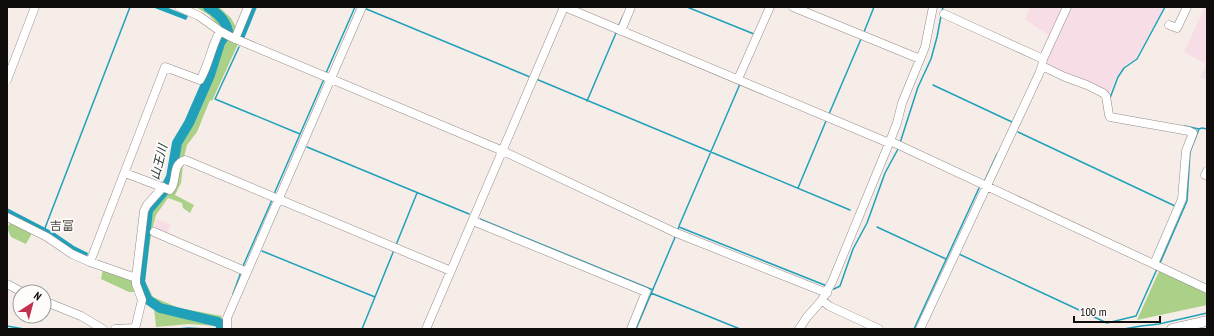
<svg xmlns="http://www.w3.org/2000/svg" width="1214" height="336" font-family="'PT Sans Narrow','Noto Sans JP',sans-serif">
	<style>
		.industrial { fill: #f7dee6 }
		.green { fill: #abd189 }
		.water { fill: #21a1b9 }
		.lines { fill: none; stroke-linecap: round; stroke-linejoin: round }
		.stream { stroke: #21a1b9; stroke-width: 1.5 }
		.river { stroke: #21a1b9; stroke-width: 10 }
		.minor-casing { stroke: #948c88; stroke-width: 9 }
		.major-casing { stroke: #948c88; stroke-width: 11 }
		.minor { stroke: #fff; stroke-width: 8 }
		.major { stroke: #fff; stroke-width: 10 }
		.labels { text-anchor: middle; stroke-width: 3.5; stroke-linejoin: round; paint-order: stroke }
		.water-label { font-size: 12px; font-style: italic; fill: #1c3035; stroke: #fefcfb }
		.neighbourhood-label { font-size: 12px; fill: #524b47; stroke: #fefcfb }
	</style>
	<rect width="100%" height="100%" fill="#f6ede9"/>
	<path class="industrial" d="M1030,7H1063L1049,36L1025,19Z
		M1070,7H1164L1135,59L1123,67L1117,76L1109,94L1045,64L1044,60Z
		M1204,8L1207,9V80L1200,77L1206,64L1184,52Z
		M157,219L171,225L166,236L152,230Z"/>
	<path class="green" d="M196,7C210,7 222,16 225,30L216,25V23L209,15Z
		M214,7H219L231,18L236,27L234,34L231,32L228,21Z
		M227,38L238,44L212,101L210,100L197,132L187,145L184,157L181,183L175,195L194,205L190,213L183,208L182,203L168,198L156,215L151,235L145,281L153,297L179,308L222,316L220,320L168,308L150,299L142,282L150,211L165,195L171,186L179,142L191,124L213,75L222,45Z
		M10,223L32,233L26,244L11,237L7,228Z
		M103,269L133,280L136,292H129L101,279Z
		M1160,269L1207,292V305L1137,320Z
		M154,308L177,316L215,323L217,326L189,324L156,327Z"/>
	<path class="water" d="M152,7H166L188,16L186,20Z
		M252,7H257L244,39L240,37Z
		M7,208L55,233L74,246L88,253L87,257L72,250L53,236L7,213Z"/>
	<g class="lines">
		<path class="stream" d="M687,7L754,34
			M364,8L530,77
			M942,12L943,7
			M619,25L623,16
			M864,32L874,7
			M239,47L215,99L300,134
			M326,73L355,7
			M536,79L850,210
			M933,85L1012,122
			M1110,98L1118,77L1124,68L1137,59L1165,7
			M587,101L616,33
			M829,114L861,39
			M1199,129L1202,128L1207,129
			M1018,132L1175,206
			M900,143L918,87L931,59L937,37L941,16
			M307,147L469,214
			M985,180L997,154
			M798,188L826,121
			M274,194L324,79
			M480,219L653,290
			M679,226L740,84
			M877,227L946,259
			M45,228L130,7
			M678,229L679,227L827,286
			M396,245L417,193
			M262,251L375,297
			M959,254L1107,323L1136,316L1157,269
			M1160,263L1187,201L1190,152L1199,129L1185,126
			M243,266L272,200
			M832,288L834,289L840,286L853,249L867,223L885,173L898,149
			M651,293L740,329
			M233,294L241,272
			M221,325L223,320
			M7,326L24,329
			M177,329L188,328L208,329
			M362,329L394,250
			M636,329L676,235
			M914,329L979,188
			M1124,329L1141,326L1159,324L1207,313"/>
		<path class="river" d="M208,7C217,13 225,19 228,31L220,43L210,75L189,123L177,143L171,177L164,191L148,210L140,282L147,299L160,308L218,322L221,325V329"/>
		<defs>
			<path id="minor" d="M179,7L199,16L220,31L231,37L503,151L674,232L827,293
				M565,7L889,143
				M793,7L920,59
				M944,14L1043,59
				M1169,25L1177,28L1187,7
				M621,31L631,7
				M235,39L248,7
				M1042,66L1065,77L1087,85L1103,93L1106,96L1109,115L1110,117L1189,131L1193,133L1186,151L1182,199L1154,264
				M738,79L770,7
				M7,80L35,7
				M890,141L1207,289
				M1207,171L1205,175L1207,176
				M125,173L170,190C178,182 171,164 185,160L451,271
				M7,217L47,237L72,254L90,262L136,278V284L142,300L135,329
				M473,221L646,292L631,329
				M154,232L247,272
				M90,262L165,67L200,80C209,65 211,47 220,31
				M136,278L144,211L147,205L163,187
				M7,284L22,292
				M822,300L829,306L879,329
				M44,301L81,316L103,329
				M115,329L135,328
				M227,329V318L362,7
				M426,329L564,7
				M799,329L807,317L822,300L832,282L890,141L897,123L902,103L925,47L933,7
				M920,329L1039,74L1042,66L1043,59L1067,7"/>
			<path id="major" d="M1172,329L1207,321"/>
		</defs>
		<use href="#minor" class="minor-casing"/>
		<use href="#major" class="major-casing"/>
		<use href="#minor" class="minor"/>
		<use href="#major" class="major"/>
	</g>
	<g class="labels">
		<g class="water-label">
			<text transform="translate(159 162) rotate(-76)" y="4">山王川</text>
		</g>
		<g class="neighbourhood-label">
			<text x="62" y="230">吉富</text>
		</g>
	</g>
	<rect width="1214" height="336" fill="none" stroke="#0f0c0b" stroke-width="16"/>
	<g transform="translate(32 304) rotate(36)"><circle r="19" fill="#fefcfb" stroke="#9e9c9b"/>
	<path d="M0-3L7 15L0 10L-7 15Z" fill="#c2324e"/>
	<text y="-6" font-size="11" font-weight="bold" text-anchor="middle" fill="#0f0c0b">N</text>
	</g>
	<path d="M1074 316v6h86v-6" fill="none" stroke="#0f0c0b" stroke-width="2"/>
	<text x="1080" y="316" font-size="12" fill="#0f0c0b" stroke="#fefcfb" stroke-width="3" paint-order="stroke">100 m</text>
</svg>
